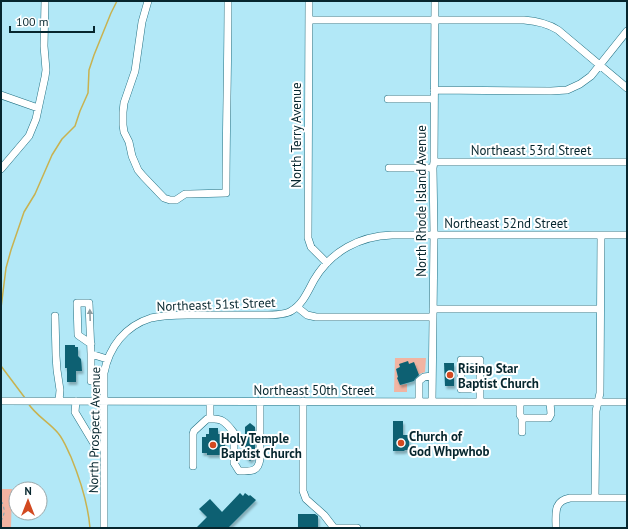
<svg xmlns="http://www.w3.org/2000/svg" width="628" height="529" font-family="'PT Sans',sans-serif">
	<style>
		.green { fill: #f1b4a2 }
		.lines { fill: none; stroke-linecap: round; stroke-linejoin: round }
		.stream { stroke: #c8b250; stroke-width: 1.5 }
		.building { fill: #096172; filter: url(#shadow) }
		.minor-casing { stroke: #227082; stroke-width: 8 }
		.path { stroke: #76a4b1; stroke-width: 1; stroke-dasharray: 3 3; stroke-linecap: butt }
		.minor { stroke: #fff; stroke-width: 7 }
		.oneway { fill: #8f9da1 }
		.poi-dot { fill: #d24920; stroke: #fff; stroke-width: 1.5 }
		.labels { text-anchor: middle; stroke-width: 4; stroke-linejoin: round; paint-order: stroke }
		.street-label { font-size: 13px; fill: #06262e; stroke: #fff }
		.poi-label { font-size: 13px; font-weight: bold; fill: #06262e; stroke: #fff; text-anchor: start }
	</style>
	<defs>
		<filter id="shadow"><feDropShadow dx="1.5" dy="3" stdDeviation="1" flood-color="#0004"/></filter>
	</defs>
	<rect width="100%" height="100%" fill="#b2e8f7"/>
	<path class="green" d="M395,358H426L425,372L417,375L414,363L396,369L398,377L397,378L400,385L407,384V392H394Z
		M1,489H12L11,528H1Z"/>
	<g class="lines">
		<path class="stream" d="M1,308L6,268L11,250L24,212L35,194L52,155L62,139L75,126L80,111L88,93L89,70L94,55L111,13L117,1
			M1,366L25,398
			M28,403C35,415 49,422 58,433C64,440 67,449 71,457C80,479 88,504 90,528"/>
	</g>
	<path class="building" d="M65,345H75V347H78V356L81,359L82,371H76V382H67V368H65Z
		M408,361L409,364L414,362L419,375L415,379L414,381L400,385L397,378L398,377L396,369L400,367L399,364Z
		M444,363H454V386H445Z
		M393,421H403V435H409V450H404L405,451H393Z
		M250,423L255,427V456L250,461L245,456V427Z
		M209,428H218V434H221V437H225V453H220V455H207V453H202V437H206V434H209Z
		M240,493L243,496L245,493L249,496L250,495L256,500L228,528H196L207,517L199,509L210,499L222,512Z
		M298,514H315L318,516V528H298Z"/>
	<g class="lines">
		<defs>
			<path id="minor" d="M148,1L142,22L135,71L124,103L123,112V125L124,132L129,142L132,156L138,170L143,176L164,198L170,200H176L185,194H190L226,193C226,129 228,65 228,1
				M309,1L308,238L311,247L327,263
				M309,20H524C537,21 547,23 558,30L627,88
				M434,90L551,91L567,90L580,84L591,76L627,31
				M1,95L38,108
				M388,99H434
				M434,162H627
				M389,168H433
				M1,169L29,136L36,119L45,77L46,70L44,46L45,1
				M297,307L307,315L316,317H433
				M433,309H600
				M55,316L56,356L57,370L60,390L59,401
				M91,344L78,335L77,303H89L91,354
				M104,381H91V354L107,359
				M480,389H461V360H480V402
				M1,401L480,402H627
				M76,401L75,412L96,447H104
				M303,401V491L306,499L324,515L334,528
				M419,402V381L424,377L432,376
				M432,402L434,235L433,168L434,162L435,1
				M520,402V415L522,418H549L551,414L550,402
				M522,418V432
				M210,419V402
				M193,466V434L194,431L207,419C222,418 225,421 234,433V463L239,471C250,471 258,473 260,459V401
				M595,498L596,411L600,393L601,235
				M104,528V373C109,347 125,326 151,318C167,314 184,315 200,315C218,315 236,315 255,315C263,315 284,316 291,311C303,304 308,291 314,280C331,251 360,236 392,235H627
				M334,528H357
				M556,528C556,514 553,501 570,498H627"/>
		</defs>
		<use href="#minor" class="minor-casing"/>
		<path class="path" d="M1,502H2C5,509 5,515 1,521"/>
		<use href="#minor" class="minor"/>
	</g>
	<defs><path id="oneway-solid" d="M-6-.8H1V-3.2L6.5 0L1 3.2V.8H-6Z"/></defs>
	<use class="oneway" href="#oneway-solid" transform="translate(90 315) rotate(-92)"/>
	<g class="poi-dot">
		<circle cx="450" cy="375" r="4"/>
		<circle cx="401" cy="443" r="4"/>
		<circle cx="213" cy="445" r="4"/>
	</g>
	<g class="labels">
		<g class="street-label">
			<text transform="translate(296 135) rotate(-90)" y="5">North Terry Avenue</text>
			<text x="531" y="155">Northeast 53rd Street</text>
			<text transform="translate(421 201) rotate(-90)" y="5">North Rhode Island Avenue</text>
			<text x="506" y="228">Northeast 52nd Street</text>
			<text transform="translate(216 304) rotate(-2)" y="5">Northeast 51st Street</text>
			<text x="314" y="395">Northeast 50th Street</text>
			<text transform="translate(94 430) rotate(-89)" y="5">North Prospect Avenue</text>
		</g>
		<g class="poi-label">
			<text x="458" y="373">Rising Star<tspan x="458" dy="15">Baptist Church</tspan></text>
			<text x="409" y="441">Church of<tspan x="409" dy="15">God Whpwhob</tspan></text>
			<text x="221" y="443">Holy Temple<tspan x="221" dy="15">Baptist Church</tspan></text>
		</g>
	</g>
	<rect width="628" height="529" fill="none" stroke="#06262e" stroke-width="4"/>
	<g transform="translate(28 501)"><circle r="19" fill="#ffffff" stroke="#9ba8ab"/>
	<path d="M0-3L7 15L0 10L-7 15Z" fill="#d24920"/>
	<text y="-6" font-size="11" font-weight="bold" text-anchor="middle" fill="#06262e">N</text>
	</g>
	<path d="M10 26v6h84v-6" fill="none" stroke="#06262e" stroke-width="2"/>
	<text x="16" y="26" font-size="12" fill="#06262e" stroke="#ffffff" stroke-width="3" paint-order="stroke">100 m</text>
</svg>
